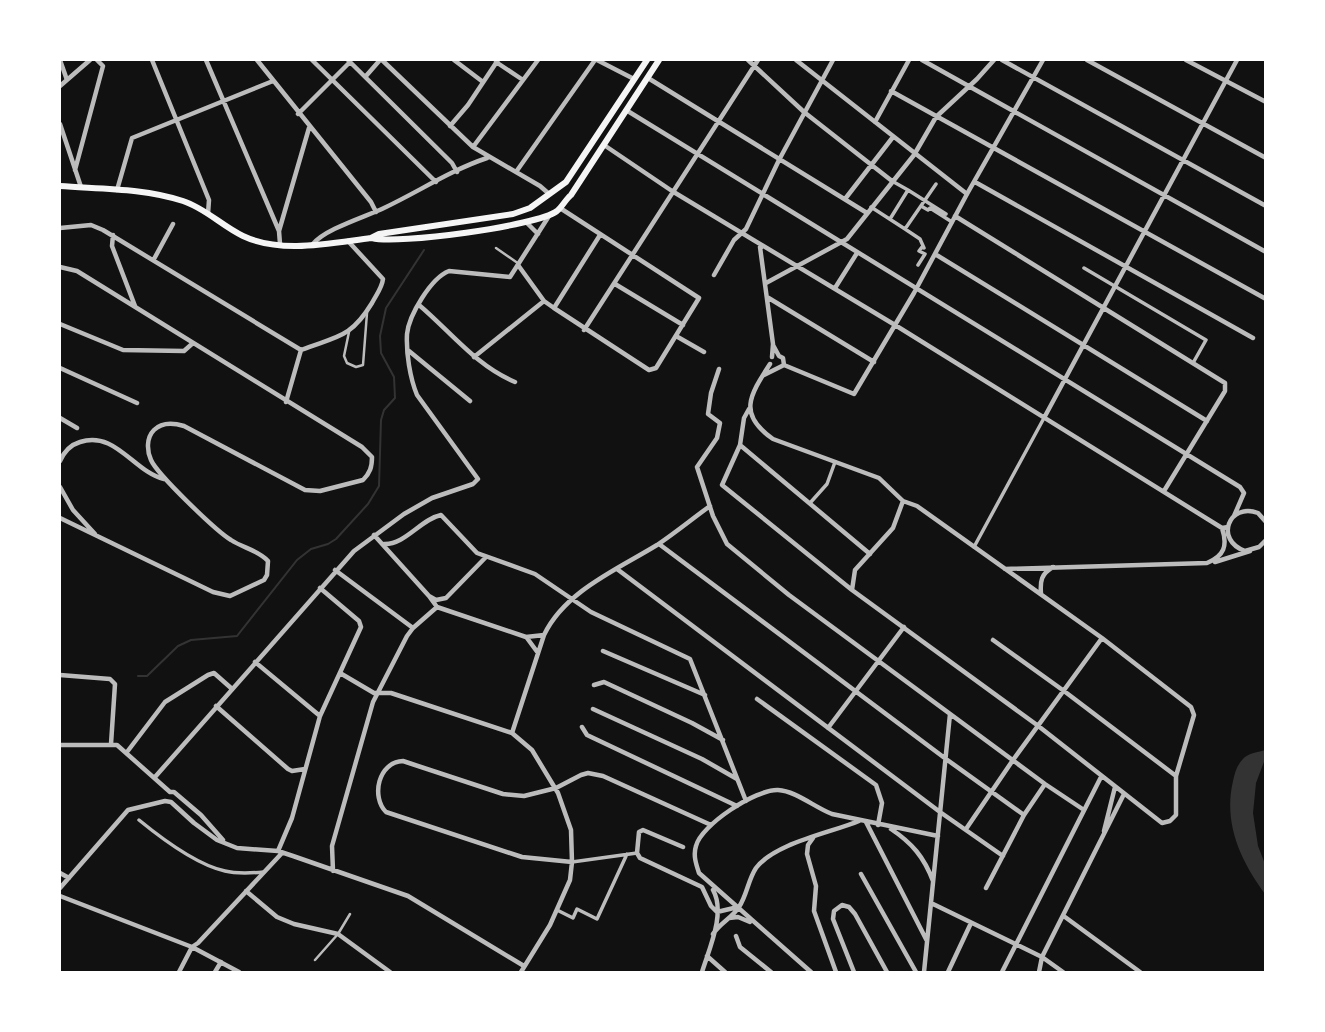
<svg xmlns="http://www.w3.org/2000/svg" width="1325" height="1032" font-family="'Exo 2',sans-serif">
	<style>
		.water { fill: #333 }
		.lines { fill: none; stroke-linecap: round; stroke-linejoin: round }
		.stream { stroke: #333; stroke-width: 2 }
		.service { stroke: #bcbcbc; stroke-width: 2.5 }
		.pedestrian { stroke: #bcbcbc; stroke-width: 3.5 }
		.minor { stroke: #bcbcbc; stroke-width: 4.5 }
		.secondary { stroke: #f5f5f5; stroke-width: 6 }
	</style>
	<rect width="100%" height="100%" fill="#111"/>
	<path class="water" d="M1265,750V759L1256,783L1253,813L1258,846L1265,864V894C1241,861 1223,824 1233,781C1235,772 1237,764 1245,757C1250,753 1259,752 1265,750Z"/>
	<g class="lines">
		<path class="stream" d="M138,676H147L178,646L191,640L237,636L297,560L311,549L328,544L336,539L368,504L379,486L381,420L384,410L395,398L394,377L381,353L380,336L386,308L424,250"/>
		<path class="service" d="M496,248L519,264
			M349,332L344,356L347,363L356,367L363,365L367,313
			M315,960L338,934L350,914"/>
		<path class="pedestrian" d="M892,181L908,190
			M921,206L928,210L930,208L952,222
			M871,207L905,229L936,184
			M890,219L908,190L946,214
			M905,229L920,239L924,248
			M918,265L925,254L919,251L922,247
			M1084,268L1206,340L1193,363
			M810,503L827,484L835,462
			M974,547L1044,418
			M139,820C161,838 197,865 225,871C237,874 252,873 264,872
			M572,862L637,853
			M557,910L573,918L577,909L597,919L627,854"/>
		<path class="minor" d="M60,60L67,80
			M152,60L209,200L208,214
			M206,60L279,231
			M257,60L371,202L376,212
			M312,60L436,182
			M348,60L452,163L457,172
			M382,60L473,147L540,186L548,193
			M454,60L483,82
			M597,60L634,79
			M748,60L804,112L892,181
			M796,60L967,194
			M922,60L1266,252
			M1002,60L1266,206
			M1087,60L1266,158
			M1186,60L1266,102
			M496,62L523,80
			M366,76L380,60
			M648,78L867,213
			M60,86L90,60
			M891,91L1266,299
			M626,110L1240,487L1244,493L1234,516
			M298,114L350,62
			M875,122L909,60
			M60,124L81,187
			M450,126L468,105L498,60
			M604,145L672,191L895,325L1222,528L1228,527
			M473,147L538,60
			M75,170L103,66L97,60
			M516,172L595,60
			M975,182L1253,338
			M117,190L132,138L273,81
			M845,199L893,137
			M955,216L1225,383V391L1164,491
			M526,222L538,234
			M60,228L91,225L103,230L301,350L286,402
			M113,235L112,246L135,306
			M280,244L279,231L309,128
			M313,244C325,229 365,217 384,208C418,192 451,170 487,158
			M760,247L773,344L772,357
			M935,254L1207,421
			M154,259L173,224
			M518,265L544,301L554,308L649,370L656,368L699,298L560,208
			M60,267L77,271L362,447L372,457C372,467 370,473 363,480L320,491L305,490L184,426C174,423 162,422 154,430C146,438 147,451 151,460C157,474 216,531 231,540C243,548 258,550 268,561L267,575L264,580L230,596L213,592L60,518
			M714,275L734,240L746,229L779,160L833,60
			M766,283L847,239L914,155L936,117L977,79L994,60
			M615,284L683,325
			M835,288L857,253
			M767,297L874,362
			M419,305C450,331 476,366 515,382
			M554,308L600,235
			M60,324L123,350L184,351L193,343
			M584,330L758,60
			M676,336L704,352
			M773,345L779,356L783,358L784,365
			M301,350C337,336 350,339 372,303C376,295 382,288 383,279L348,241
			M409,351L470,401
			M474,357L544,301
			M784,365L854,394L914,293L967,194L1043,60
			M60,368L137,403
			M719,369L711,393L708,414L720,423L717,438L697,467L713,516L727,544L789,595L1045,784L1084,810
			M764,375L784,365
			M749,409L744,418L740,445L722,485L852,590L1037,725L1162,823L1170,821L1176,815V776L1194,715L1191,707L1102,638L917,506L903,501L879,478L773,439C737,414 750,395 770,364
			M60,418L77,428
			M1044,418L1237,60
			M740,445L870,554
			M60,461C64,452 70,445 80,442C115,430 134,472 164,479
			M60,487L73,510L95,534
			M1266,522L1258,513C1229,502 1214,540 1245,551L1259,547L1266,540
			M374,535L429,596L436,600L446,598
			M384,544C405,545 421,519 441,515L477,553L535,574L591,612L690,659L746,801
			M659,544L946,759L1024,815
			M1215,562L1250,551
			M617,569L940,812L1003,856
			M1005,569L1207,563C1224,556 1228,546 1222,528
			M335,570L413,628
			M852,590L855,570L893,528L903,501
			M1041,594C1040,581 1041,574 1053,567
			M429,596L437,607L526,637L544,635
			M446,598L486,557
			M527,638L538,653
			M993,640L1064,691L1176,776
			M603,651L705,695
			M255,662L320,716
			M340,673L374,693H391L512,733L532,750L558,793L571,830L572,862L570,880L550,925L521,972
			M60,675L110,679L115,684L111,744
			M594,685L604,682L692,723L723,740
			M757,699L876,785L882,803L878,825
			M216,706L288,769L292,771L305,769
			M593,709L702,759L737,779
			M582,727L587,735L737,806
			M828,728L904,627
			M512,733L544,635C565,591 618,569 657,545C675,533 692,519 710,506
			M60,745H117L170,792H174L201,815L223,840
			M127,752L165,702L208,675L214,673L231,688
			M155,777L354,551L404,514L432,498L473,484L478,479L417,395C410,378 406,353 407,334C409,315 431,278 449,271L510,277L549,216
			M165,801L171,802L194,823L217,840L237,848L278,851L293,856L408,896L524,966
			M866,822L927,941
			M891,829C912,843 924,857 933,881
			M966,829L1013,760L1102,638
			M1104,831L1115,787
			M813,838L808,845L807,854L816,886L814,911L836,972
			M683,847L643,830L639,832L637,853L640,858L702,887L711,906L717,912L738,907
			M278,851L292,818L320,716L361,627L359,621L320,588
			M572,862L522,857L386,812C371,797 378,762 403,761L503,794L524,796L556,788L581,775L588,773L603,776L711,825
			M333,871L332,846L373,702L407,636L413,628L437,607
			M60,873L69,878
			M861,874L916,972
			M60,888L128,810L165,801
			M986,888L1024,815L1045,784
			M246,891L277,917L294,924L338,934L390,972
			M60,896L192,947L239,972
			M931,903L1042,957L1063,972
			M1065,917L1140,972
			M729,918L738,917L750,922
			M713,934C720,923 732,918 739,907C747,895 748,880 756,868C775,843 830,833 859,821
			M736,936L740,947L771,972
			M707,956L725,972
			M179,972L192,947L198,943L282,853
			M215,972L221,962
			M702,972C709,949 726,913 713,890
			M811,972L699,873C696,864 693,855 696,846C701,825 756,789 778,790C796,791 814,807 832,814L938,836
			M854,972L833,919L834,911L842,905L849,907L855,914L887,972
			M924,972L950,714
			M948,972L971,923
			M1002,972L1101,777
			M1039,972L1042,957L1124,794"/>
		<path class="secondary" d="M60,186C100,189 144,188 183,201C205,208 222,226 243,236C281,254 331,243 371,238L379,234L513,214L530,208L566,182L647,60
			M372,238C396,245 537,226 557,211C562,207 566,199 571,195L659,60"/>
	</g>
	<rect width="1325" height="1032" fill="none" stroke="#ffffff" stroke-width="122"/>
</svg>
